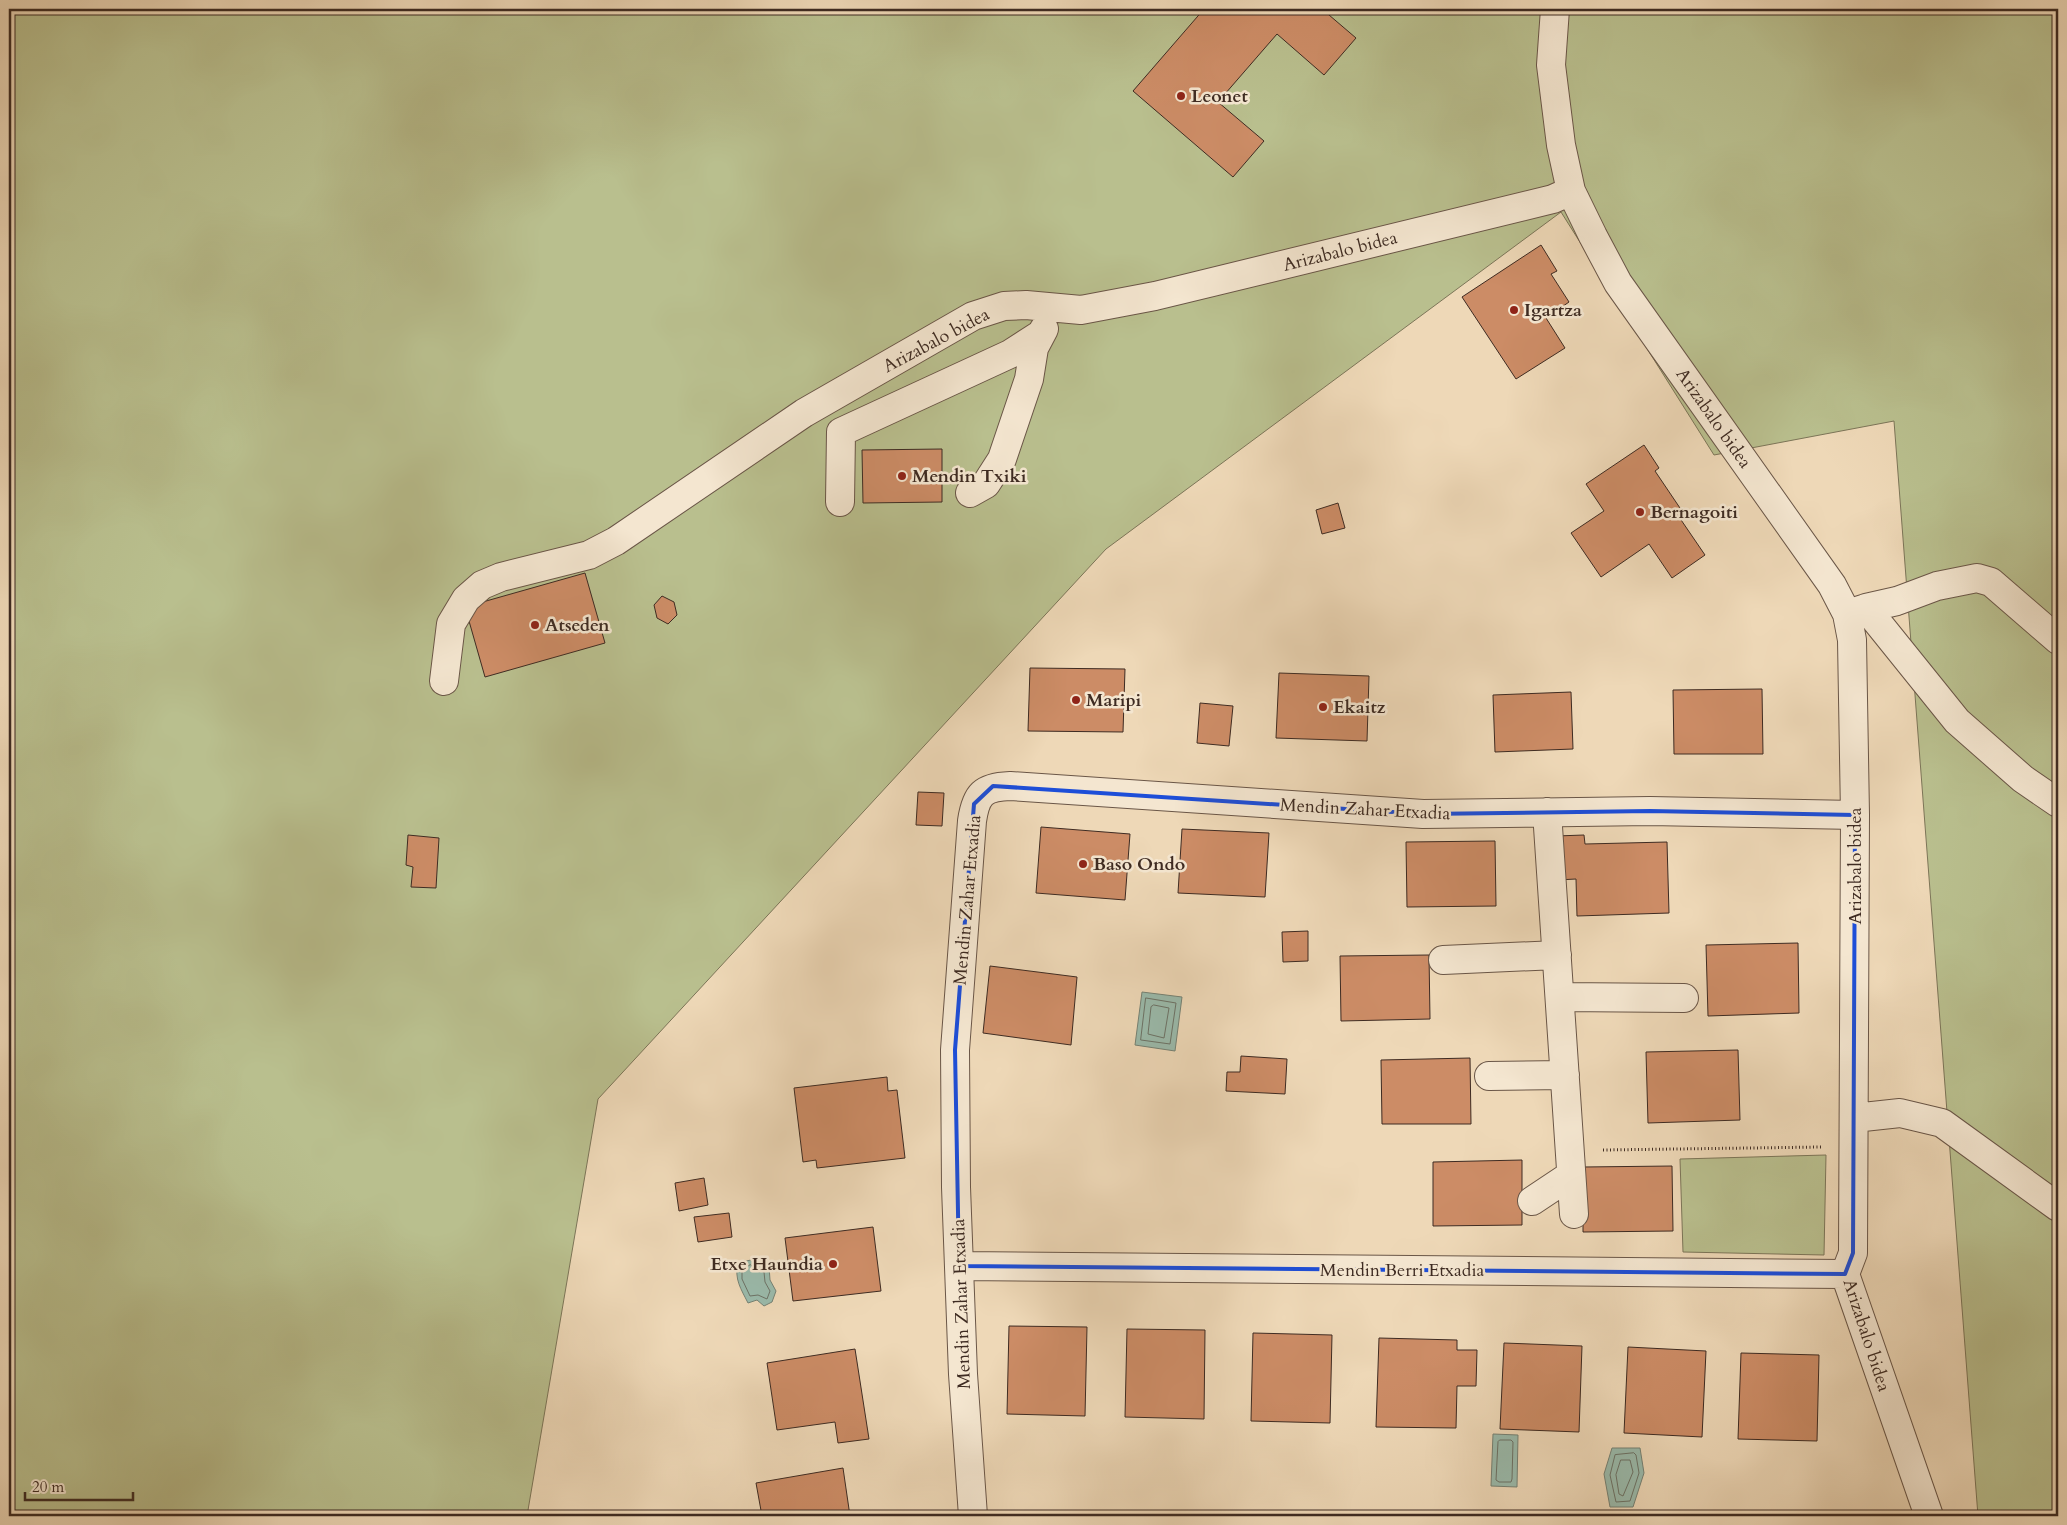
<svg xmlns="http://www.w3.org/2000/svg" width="2067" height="1525" font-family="Cardo,serif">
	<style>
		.green { fill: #b9bf8e; stroke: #7c7558 }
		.water { fill: #9abaab; stroke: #758174 }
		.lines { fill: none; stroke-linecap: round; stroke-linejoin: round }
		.shore { stroke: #6c7266; stroke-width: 1 }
		.building { fill: #cc8c66; stroke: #3e2b22 }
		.minor-casing { stroke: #6a5647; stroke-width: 30 }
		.path { stroke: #3e2b22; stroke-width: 3; stroke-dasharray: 1 2.5; stroke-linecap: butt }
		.minor { stroke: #f4e6d0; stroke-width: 28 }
		.marked { fill: none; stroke: #1d4ed8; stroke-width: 4; stroke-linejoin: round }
		.poi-dot { fill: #8f2418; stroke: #f4e6d0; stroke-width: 2 }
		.labels { text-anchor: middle; stroke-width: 5; stroke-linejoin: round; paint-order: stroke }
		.poi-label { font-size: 18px; font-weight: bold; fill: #3e2b22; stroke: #f4e6d0; text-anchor: start }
		.street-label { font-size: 18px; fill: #3e2b22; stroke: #f4e6d0 }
	</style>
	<rect width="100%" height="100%" fill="#eed8b7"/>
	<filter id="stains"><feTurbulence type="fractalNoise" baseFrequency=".004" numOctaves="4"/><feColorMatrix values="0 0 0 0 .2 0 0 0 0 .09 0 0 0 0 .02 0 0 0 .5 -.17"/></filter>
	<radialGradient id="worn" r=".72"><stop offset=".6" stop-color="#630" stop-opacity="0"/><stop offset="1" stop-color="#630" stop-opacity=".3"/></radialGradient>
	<path class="green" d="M9,9H2058V1516H1978L1894,421L1714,455L1561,212L1106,549L598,1099L527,1516H9Z
		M1826,1155L1824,1255L1683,1252L1680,1159Z"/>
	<path class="water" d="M1142,992L1182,997L1175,1051L1135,1045Z
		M755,1259L759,1266H769L770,1280L776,1291L772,1302L764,1306L757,1300L748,1303C741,1289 734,1279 738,1263Z
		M1493,1434L1518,1435L1517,1487L1491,1486Z
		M1612,1448H1640L1644,1473L1633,1507H1610L1604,1474Z"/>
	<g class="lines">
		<path class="shore" d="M1146,998L1176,1003L1170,1044L1141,1040Z
			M1154,1005L1169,1008L1164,1038L1148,1034L1151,1007Z
			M751,1265L756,1270L764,1272L765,1282L770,1291L767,1299L758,1295L750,1296L742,1279V1268Z
			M1500,1440H1511L1513,1442L1512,1479L1511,1482H1499L1496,1480L1498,1442Z
			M1634,1453L1636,1455L1639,1473L1630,1501L1616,1502L1610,1475L1615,1455Z
			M1621,1460H1630L1633,1472L1623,1496L1619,1494L1616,1475Z"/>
	</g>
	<path class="building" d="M1204,9H1322L1356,38L1324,75L1277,34L1218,102L1264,141L1233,177L1133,91Z
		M1541,245L1557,271L1551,274L1569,302L1546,318L1565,348L1516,379L1462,297Z
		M1644,445L1659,468L1655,471L1682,511L1677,514L1705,555L1672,578L1649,544L1601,577L1571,533L1604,511L1586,484Z
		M942,449V502L863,503L862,450Z
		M1338,503L1345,528L1322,534L1316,510Z
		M585,573L605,643L485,677L465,607Z
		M662,596L674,602L677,615L668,624L657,618L654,605Z
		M1030,668L1125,669L1123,732L1028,731Z
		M1279,673L1369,676L1367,741L1276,738Z
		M1762,689L1763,754H1674L1673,690Z
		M1571,692L1573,749L1495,752L1493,695Z
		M1200,703L1233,706L1229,746L1197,743Z
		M918,792L944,793L942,826L916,825Z
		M1041,827L1130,834L1125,900L1036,893Z
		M1182,829L1269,833L1265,897L1178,893Z
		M408,835L439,838L436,888L411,887L413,867L406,865Z
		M1584,835L1585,844L1667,842L1669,913L1577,916L1576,879L1557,880L1556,836Z
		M1495,841L1496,906L1407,907L1406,842Z
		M1308,931V961L1283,962L1282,932Z
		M1798,943L1799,1013L1708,1016L1706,945Z
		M1429,955L1430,1019L1341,1021L1340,956Z
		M990,966L1077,977L1071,1045L983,1033Z
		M1738,1050L1740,1120L1648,1123L1646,1052Z
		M1241,1056L1287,1059L1285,1094L1226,1091L1227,1072H1240Z
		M1470,1058L1471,1124H1382L1381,1060Z
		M887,1077L888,1091L897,1090L905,1158L817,1168L816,1160L803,1162L794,1088Z
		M1522,1160V1225L1433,1226V1162Z
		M1672,1166L1673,1231L1583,1232V1167Z
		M704,1178L708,1205L679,1211L675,1183Z
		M729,1213L732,1237L698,1242L694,1217Z
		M873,1227L881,1291L793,1301L785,1238Z
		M1009,1326L1087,1327L1085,1416L1007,1414Z
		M1127,1329L1205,1330L1204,1419L1125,1417Z
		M1253,1333L1332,1335L1330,1423L1251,1421Z
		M1379,1338L1457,1340V1350H1477L1476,1386H1457L1456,1428L1376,1427Z
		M1504,1343L1582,1346L1579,1432L1500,1429Z
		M1628,1347L1706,1351L1702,1437L1624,1433Z
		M855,1349L869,1439L838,1443L835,1422L777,1430L767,1363Z
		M1741,1353L1819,1355L1817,1441L1738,1439Z
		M843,1468L850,1516H762L756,1483Z"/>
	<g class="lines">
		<defs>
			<path id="minor" d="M1555,9L1551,65L1561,145L1571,191L1593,236L1618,283L1832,585L1847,614L1852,640L1855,815L1853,1253L1845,1274L1929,1516
				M970,493L986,484L1002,459L1029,379L1034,348L1044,329
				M840,502L841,432L1010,354L1041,334
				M1866,608L1897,601L1937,586L1977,578L1991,582L2058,640
				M1847,614L1866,608L1957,721L2023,779L2058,803
				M444,681L451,624L466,599L482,585L501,577L589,555L616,541L804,413L973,316L1004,306L1026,305L1081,310L1155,296L1553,199L1571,191
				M1547,812L1574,1214
				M1443,960L1557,955
				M1560,997L1684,998
				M1489,1076L1565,1075
				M1854,1118L1900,1113L1942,1123L2058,1207
				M1532,1201L1571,1175
				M959,1266L1845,1274
				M973,1516L963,1374L956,1187L955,1050L972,821C976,794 983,787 1010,786L1423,814L1650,811L1855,815"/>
		</defs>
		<use href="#minor" class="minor-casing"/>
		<path class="path" d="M1603,1150L1822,1147"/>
		<use href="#minor" class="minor"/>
	</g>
	<path class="marked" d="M993,786L1423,814L1650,811L1855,815L1853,1253L1845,1274L959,1266L955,1050L974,804Z"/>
	<g class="poi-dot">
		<circle cx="1181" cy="96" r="5"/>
		<circle cx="1514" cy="310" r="5"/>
		<circle cx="902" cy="476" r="5"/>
		<circle cx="1640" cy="512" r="5"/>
		<circle cx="535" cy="625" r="5"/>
		<circle cx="1076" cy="700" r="5"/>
		<circle cx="1323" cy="707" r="5"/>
		<circle cx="1083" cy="864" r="5"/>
		<circle cx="833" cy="1264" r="5"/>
	</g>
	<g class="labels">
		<g class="poi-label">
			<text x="1191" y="102">Leonet</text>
			<text x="1524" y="316">Igartza</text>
			<text x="912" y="482">Mendin Txiki</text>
			<text x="1650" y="518">Bernagoiti</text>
			<text x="545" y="631">Atseden</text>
			<text x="1086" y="706">Maripi</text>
			<text x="1333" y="713">Ekaitz</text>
			<text x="1093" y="870">Baso Ondo</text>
			<text x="823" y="1270" text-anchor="end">Etxe Haundia</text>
		</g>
		<g class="street-label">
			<text transform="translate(1340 251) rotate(-14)" y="6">Arizabalo bidea</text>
			<text transform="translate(936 340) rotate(-28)" y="6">Arizabalo bidea</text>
			<text transform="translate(1714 418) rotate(55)" y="6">Arizabalo bidea</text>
			<text transform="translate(1365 809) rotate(3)" y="6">Mendin Zahar Etxadia</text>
			<text transform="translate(1855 866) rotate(-90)" y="6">Arizabalo bidea</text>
			<text transform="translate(967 900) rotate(-85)" y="6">Mendin Zahar Etxadia</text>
			<text x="1402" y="1276">Mendin Berri Etxadia</text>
			<text transform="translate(961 1304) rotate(-92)" y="6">Mendin Zahar Etxadia</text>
			<text transform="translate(1867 1335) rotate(72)" y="6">Arizabalo bidea</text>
		</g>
	</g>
	<rect width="2067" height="1525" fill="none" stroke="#eed8b7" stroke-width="30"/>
	<rect x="10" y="10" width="2047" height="1505" fill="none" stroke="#3e2b22" stroke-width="2.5"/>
	<rect x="15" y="15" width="2037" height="1495" fill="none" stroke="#3e2b22"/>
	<path d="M25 1492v8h108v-8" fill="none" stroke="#3e2b22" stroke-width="2.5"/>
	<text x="32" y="1492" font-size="15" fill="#3e2b22" stroke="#f4e6d0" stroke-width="4" paint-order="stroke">20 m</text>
	<rect width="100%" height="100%" filter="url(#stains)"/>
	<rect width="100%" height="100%" fill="url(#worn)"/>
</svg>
